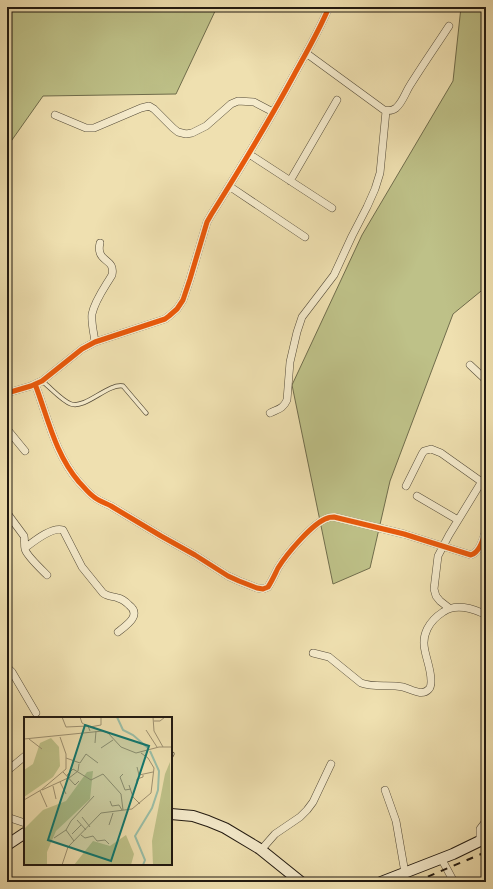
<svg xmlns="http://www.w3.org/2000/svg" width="493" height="889" font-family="'Sorts Mill Goudy',serif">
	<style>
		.green { fill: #bec188; stroke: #706d4c }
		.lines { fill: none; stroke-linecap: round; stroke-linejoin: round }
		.stream { stroke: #6a7c6b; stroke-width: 2 }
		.lane-casing { stroke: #544b38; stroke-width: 5 }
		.street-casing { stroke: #544b38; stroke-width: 8 }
		.secondary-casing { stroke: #211910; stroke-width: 12 }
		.lane { stroke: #f5ebcc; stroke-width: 3.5 }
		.street { stroke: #f5ebcc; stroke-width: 7 }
		.secondary { stroke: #f5ebcc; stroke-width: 10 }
		.rail { stroke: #211910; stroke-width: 2; stroke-dasharray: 7 7; stroke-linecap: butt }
		.cycleway-casing { stroke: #f5ebcc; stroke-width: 8 }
		.cycleway { stroke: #e8590c; stroke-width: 5 }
		.inset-river { fill: none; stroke: #9abea7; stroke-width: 2 }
		.inset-road { fill: none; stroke: #9d9070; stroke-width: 1 }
		.view { fill: #0f766e; fill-opacity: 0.15; stroke: #0f766e; stroke-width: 2 }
		.inset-edge { fill: none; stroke: #211910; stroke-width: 2 }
	</style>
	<rect width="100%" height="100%" fill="#efe0b0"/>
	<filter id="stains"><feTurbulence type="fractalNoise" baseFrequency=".005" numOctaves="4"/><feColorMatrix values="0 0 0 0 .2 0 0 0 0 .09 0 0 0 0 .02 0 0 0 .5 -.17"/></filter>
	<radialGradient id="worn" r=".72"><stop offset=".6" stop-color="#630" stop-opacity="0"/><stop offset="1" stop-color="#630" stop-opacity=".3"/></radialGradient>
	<path class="green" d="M7,7H217L176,94L43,96L7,147Z
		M461,7H486V287L453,314L390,481L370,568L333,584L292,385L362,235L453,81Z"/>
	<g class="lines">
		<path class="stream" d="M7,879L14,882"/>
		<defs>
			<path id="lane" d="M42,381C50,387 62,401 71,404C86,409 108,383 123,386L146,413
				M171,756L172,754"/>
			<path id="street" d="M306,53L384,110C388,111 392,111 396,108C402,103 405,94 409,87C422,66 436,46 449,26
				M55,115L86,128H94L141,108L149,106L154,109L173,128L178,132L186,134L192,133L206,126L231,104L238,101L254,102L273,112
				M249,154L332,208
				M290,181L337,100
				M229,186L305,237
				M95,342C94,333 91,323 92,314C95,300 105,287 112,275C115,261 103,262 100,253C99,250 99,247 100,243
				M470,365L486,380
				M35,384C48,418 55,454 79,482C84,487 88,493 94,497C99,501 105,503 111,506L161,536L195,555L228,576L239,581L257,588L263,589L268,587C272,581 275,574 278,568C286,555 313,522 328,518C329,517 332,517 334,517L404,534L471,555C480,552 483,539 486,530
				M7,393L31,386L42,381L82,349L95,342L165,319L169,316L177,309L183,300L190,279L207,222L211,215C240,169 268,123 294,75C306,53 319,31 329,7
				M270,413C278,409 283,409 287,400L290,362L297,332L302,317L334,275L352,236L367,207L375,189L380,173L386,111
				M7,429L25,451
				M406,486L422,454L424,451L431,449L441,453L479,480L486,482
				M417,496L458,520
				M7,513L24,536C25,540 24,545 25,549C26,555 42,570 47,575
				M25,548C33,542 52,526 63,530L82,567L103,593C108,597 113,596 118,598C122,599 126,602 129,605C142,615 127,625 118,632
				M449,608L440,601L436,596L434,589L438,556L449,535L482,481
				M313,653L329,657L361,683C374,688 389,684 403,687C411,689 422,697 429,689C431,687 431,684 431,681C431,670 427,661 425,651C421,635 429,621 443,612C455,603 473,608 486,615
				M7,667L12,672L36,713
				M7,771L25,756
				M385,790L396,821L405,873
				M7,817L25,823
				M480,841V829L486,821
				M261,850L275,834L300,817L307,810L313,802L331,764
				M441,858L454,882
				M483,882L486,880"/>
			<path id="secondary" d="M171,814L193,816L208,821L225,828L260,849L301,882
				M7,845L25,833
				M381,882L453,854L486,838"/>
		</defs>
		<use href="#lane" class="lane-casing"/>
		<use href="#street" class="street-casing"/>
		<use href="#secondary" class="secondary-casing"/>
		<use href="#lane" class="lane"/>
		<use href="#street" class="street"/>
		<use href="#secondary" class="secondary"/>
		<path class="rail" d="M415,882L486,852"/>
		<defs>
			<path id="cycleway" d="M35,384C48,418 55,454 79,482C84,487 88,493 94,497C99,501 105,503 111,506L161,536L195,555L228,576L239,581L257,588L263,589L268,587C272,581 275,574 278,568C286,555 313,522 328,518C329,517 332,517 334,517L404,534L471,555C480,552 483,539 486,530
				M7,393L31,386L42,381L82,349L95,342L165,319L169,316L177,309L183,300L190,279L207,222L211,215C240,169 268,123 294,75C306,53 319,31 329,7"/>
		</defs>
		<use href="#cycleway" class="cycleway-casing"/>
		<use href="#cycleway" class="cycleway"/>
	</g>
	<g transform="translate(24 717)">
		<rect width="148" height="148" fill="#efe0b0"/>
		<path d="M27,21L35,30L36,49L29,60L0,80V53L9,47L16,26ZM146,45L148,148H129L128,124L141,57ZM69,54L66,82L32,114L23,135V148H0V112L19,93L42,84L63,55ZM102,118L110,137L107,148H50L69,124L86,129Z" fill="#bec188"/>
		<path class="inset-river" d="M93,0L99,13L109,18L124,31M119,148L121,143L111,119L128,91L134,73L135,54L126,34"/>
		<path class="inset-road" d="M38,0L42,10L64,9L66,14M56,0L58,6L63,9M129,0L130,14L139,30M130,4H136L141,0M66,10L77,8V0M122,13L133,30M0,22L79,14L84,16L97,30L112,36L135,30H148M5,22L18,32M71,26L72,14M77,31L89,23M42,41L56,46L62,37L74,46M113,50L115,58L129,55M39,55L51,68L55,64M99,57L96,60L101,73L107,72M45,61L43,58L49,52L67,63L79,57L97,77L99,93M45,61L54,54L55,47M36,65L42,77M113,67V62L119,60V58M105,68L109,80L116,87M29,69L32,82M18,73L44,61M16,74L23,90M0,83L17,73L42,52V37L36,20M86,84L88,89L95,88L98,93M58,100L66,110M53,103L62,113M85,108L89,96M42,113L47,104L70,79M48,117L57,108M57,118L61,121L69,119L73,124L81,123L85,127M30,121L42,113L50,124M38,148L44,130L77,96L108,92L127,76L130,51L124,41L117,36"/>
		<path class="view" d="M61,8L125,29L87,144L24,123Z"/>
		<rect width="148" height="148" class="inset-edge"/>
	</g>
	<rect width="493" height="889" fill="none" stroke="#efe0b0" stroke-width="24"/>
	<rect x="8" y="8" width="477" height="873" fill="none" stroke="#211910" stroke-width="2"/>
	<rect x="12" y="12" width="469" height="865" fill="none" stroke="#211910"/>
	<rect width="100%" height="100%" filter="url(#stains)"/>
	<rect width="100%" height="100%" fill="url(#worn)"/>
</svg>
